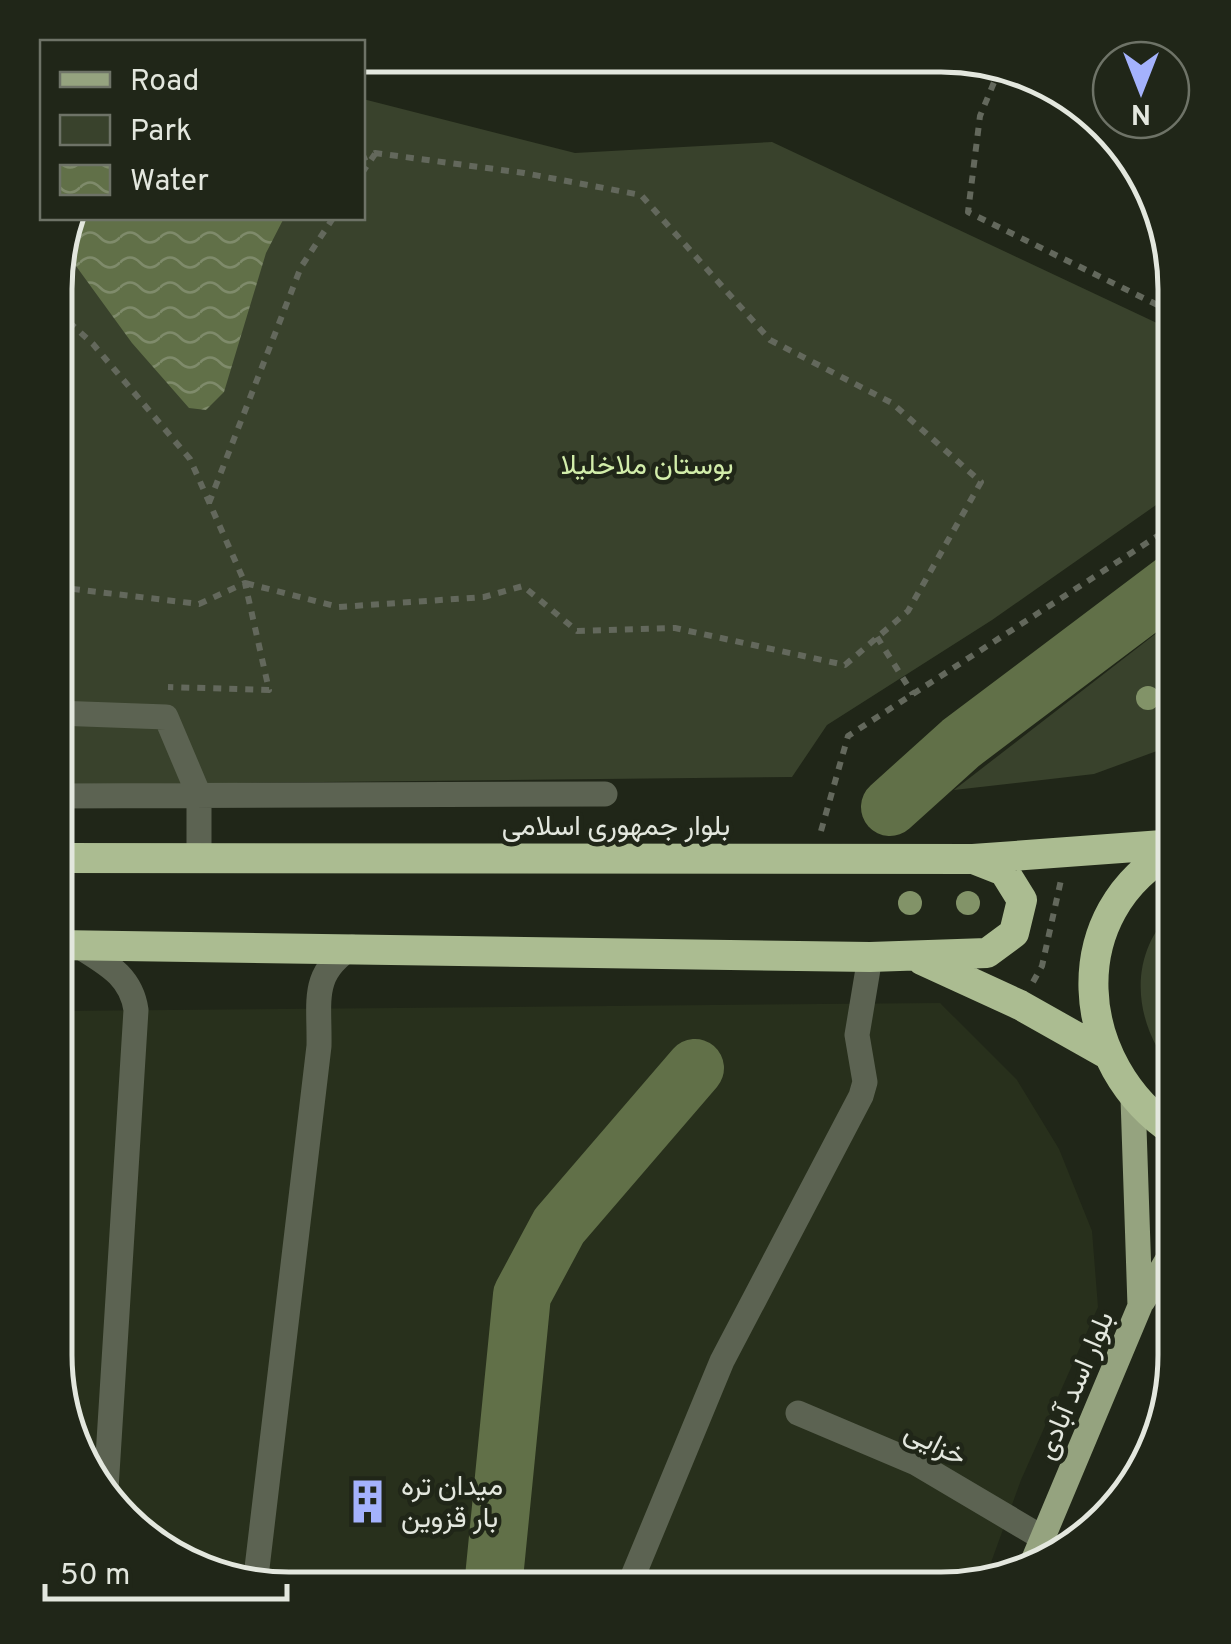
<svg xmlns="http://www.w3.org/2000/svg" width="1231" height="1644" font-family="Overpass,Vazirmatn,sans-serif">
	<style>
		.built { fill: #28301c }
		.green { fill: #39422c }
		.water { fill: url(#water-waves) }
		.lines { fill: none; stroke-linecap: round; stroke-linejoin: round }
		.river { stroke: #617048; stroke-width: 58 }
		.path { stroke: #63685c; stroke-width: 6; stroke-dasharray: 8 8; stroke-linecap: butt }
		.minor { stroke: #5c6352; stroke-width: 25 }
		.major { stroke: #95a37f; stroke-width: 25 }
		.highway { stroke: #abbc91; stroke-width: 30 }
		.tree { fill: #829368 }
		.labels { text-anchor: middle; stroke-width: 9; stroke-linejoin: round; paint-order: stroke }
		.park-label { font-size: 28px; fill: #d2edaa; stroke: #202618 }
		.street-label { font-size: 28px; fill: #e3e7de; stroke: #202618 }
		.poi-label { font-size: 28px; fill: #e3e7de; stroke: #202618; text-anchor: start }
		.rim { fill: none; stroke: #e3e7de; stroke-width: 5 }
	</style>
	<defs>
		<pattern id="water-waves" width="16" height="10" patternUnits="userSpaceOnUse" patternTransform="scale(2.5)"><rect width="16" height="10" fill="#617048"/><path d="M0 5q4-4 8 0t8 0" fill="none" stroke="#7f8b6b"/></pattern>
	</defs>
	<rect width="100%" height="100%" fill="#202618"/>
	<path class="built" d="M940,1003L1017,1080L1059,1149L1092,1231L1098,1307L1021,1480L985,1579L942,1589L260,1587L159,1549L79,1459L55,1355L56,1011Z"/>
	<path class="green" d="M363,99L575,153L772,142L1176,332V491L992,620L827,725L792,777L56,785L57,259L71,218H362Z
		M1176,618V744L1094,774L954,790Z
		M1176,908V1074C1133,1026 1125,954 1176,908Z"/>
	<path class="water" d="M84,218H284L266,253L224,392L206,410L189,408L132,343L68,255Z"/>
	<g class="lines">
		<path class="river" d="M890,807L961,743L1176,581
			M493,1588L522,1295L559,1226L695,1068"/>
		<path class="path" d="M1000,68L980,116L968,212L1176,314
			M362,173L375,154
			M57,311L93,344L190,459L245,583L339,607L484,597L523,586L577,631L675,628L845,665L908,611L981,482L892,403L770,340L641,195L524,173L375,153L362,159
			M209,503L301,267L333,218
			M56,587L199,604L245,583L269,690L168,687
			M877,637L913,694
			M821,831L848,736L1176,524
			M1033,982L1042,966L1061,880"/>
		<path class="minor" d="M56,713L166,717L199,795V855
			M56,796L605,794
			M77,945C105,963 131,975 136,1010L106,1489
			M798,1413L916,1463L1041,1537
			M255,1585L319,1046C320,1001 310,974 352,947
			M628,1588L722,1361L861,1096L865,1082L857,1035L870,957"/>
		<path class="major" d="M1143,1301L1176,1245
			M1136,1486L1137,1482
			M1030,1568L1140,1306L1133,1098"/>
		<path class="highway" d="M56,858L973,859L1176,844
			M56,945L870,957L987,953L1014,933L1022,900L1004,871L976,860
			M922,960L1020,1005L1105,1053
			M1176,1133C1073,1066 1059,911 1176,849"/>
	</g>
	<g class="tree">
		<circle cx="1148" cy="698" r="12"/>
		<circle cx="910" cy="903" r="12"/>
		<circle cx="968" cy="903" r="12"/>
	</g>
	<defs>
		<symbol id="building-bare" viewBox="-9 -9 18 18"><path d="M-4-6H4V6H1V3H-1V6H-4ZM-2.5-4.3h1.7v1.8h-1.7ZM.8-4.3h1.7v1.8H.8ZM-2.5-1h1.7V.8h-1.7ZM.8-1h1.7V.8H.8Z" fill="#a4b2fc" stroke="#202618" stroke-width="2.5" paint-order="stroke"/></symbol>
	</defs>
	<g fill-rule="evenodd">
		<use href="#building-bare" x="336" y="1470" width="63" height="63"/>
	</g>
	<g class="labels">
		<g class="park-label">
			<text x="647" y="474">بوستان ملاخلیلا</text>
		</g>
		<g class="street-label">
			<text x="616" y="835">بلوار جمهوری اسلامی</text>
			<text transform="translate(1074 1385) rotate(-67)" y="10">بلوار اسد آبادی</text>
			<text transform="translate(936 1443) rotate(27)" y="10">خزایی</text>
		</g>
		<g class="poi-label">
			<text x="401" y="1495">میدان تره<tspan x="401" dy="32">بار قزوین</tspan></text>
		</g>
	</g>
	<path d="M0 0H1231V1644H0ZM289 72H941A217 217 0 0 1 1158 289V1355A217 217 0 0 1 941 1572H289A217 217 0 0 1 72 1355V289A217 217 0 0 1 289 72Z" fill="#202618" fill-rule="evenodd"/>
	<path class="rim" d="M289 72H941A217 217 0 0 1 1158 289V1355A217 217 0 0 1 941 1572H289A217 217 0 0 1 72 1355V289A217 217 0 0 1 289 72Z"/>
	<rect x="40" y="40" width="325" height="180" fill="#202618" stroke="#6e7367" stroke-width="2.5"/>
	<rect x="60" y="72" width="50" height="15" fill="#95a37f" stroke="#6e7367" stroke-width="2.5"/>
	<text x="130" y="90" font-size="30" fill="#e3e7de">Road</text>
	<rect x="60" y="115" width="50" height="30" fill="#39422c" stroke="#6e7367" stroke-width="2.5"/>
	<text x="130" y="140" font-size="30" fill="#e3e7de">Park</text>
	<rect x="60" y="165" width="50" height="30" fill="url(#water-waves)" stroke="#6e7367" stroke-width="2.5"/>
	<text x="130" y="190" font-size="30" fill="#e3e7de">Water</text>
	<g transform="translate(1141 90) rotate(180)"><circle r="48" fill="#202618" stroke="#6e7367" stroke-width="2.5"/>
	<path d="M0-8L18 38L0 25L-18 38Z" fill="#a4b2fc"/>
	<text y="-15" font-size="28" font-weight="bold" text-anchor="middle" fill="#e3e7de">N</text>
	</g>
	<path d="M45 1584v15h242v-15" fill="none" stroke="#e3e7de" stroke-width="5"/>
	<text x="60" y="1584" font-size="30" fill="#e3e7de" stroke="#202618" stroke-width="8" paint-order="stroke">50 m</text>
</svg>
